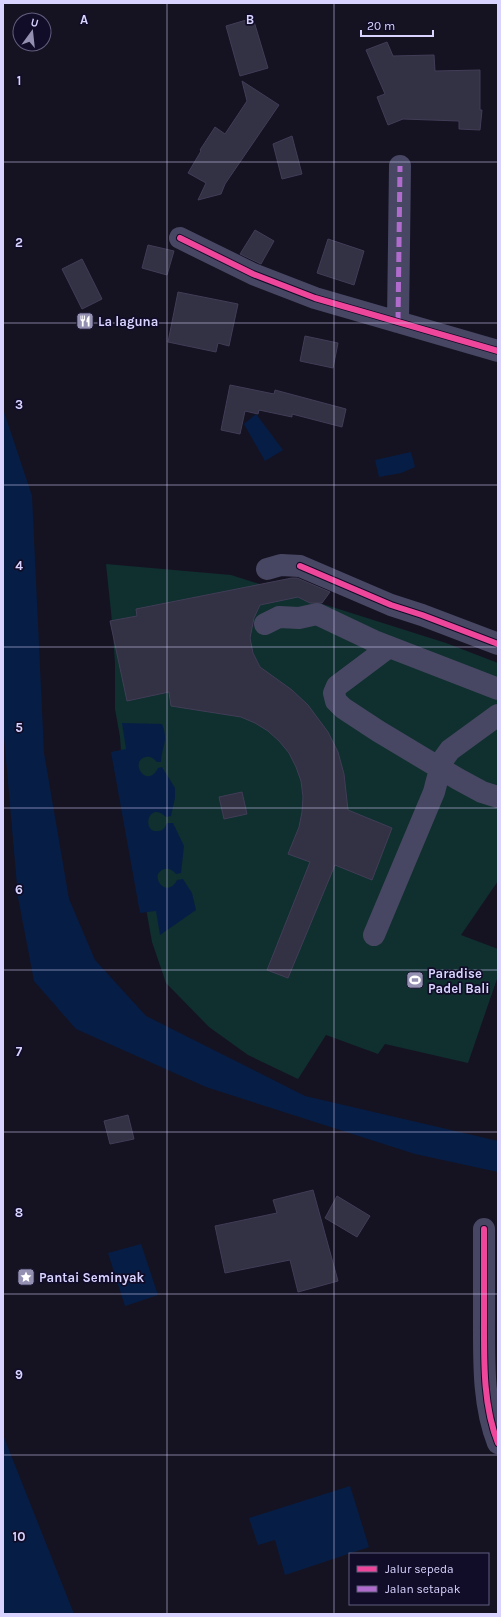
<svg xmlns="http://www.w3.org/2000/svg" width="501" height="1617" font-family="Karla,sans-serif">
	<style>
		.green { fill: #102f2f }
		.water { fill: #061e46 }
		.building { fill: #333144; stroke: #413d57 }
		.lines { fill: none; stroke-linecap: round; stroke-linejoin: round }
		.minor { stroke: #484763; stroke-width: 22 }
		.quiet { stroke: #b06ccc; stroke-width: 5; stroke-dasharray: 10 5; stroke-linecap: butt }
		.cycleway-casing { stroke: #110d28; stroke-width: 8 }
		.cycleway { stroke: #ed469a; stroke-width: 6 }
		.grid { fill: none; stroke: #d8d4ff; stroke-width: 1; stroke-opacity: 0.55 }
		.labels { text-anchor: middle; stroke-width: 3.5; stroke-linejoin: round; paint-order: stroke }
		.poi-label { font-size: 13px; font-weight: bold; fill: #d8d4ff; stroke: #110d28; text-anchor: start }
		.grid-label { font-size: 13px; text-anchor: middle; font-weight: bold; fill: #d8d4ff; stroke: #110d28; stroke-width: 3.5; stroke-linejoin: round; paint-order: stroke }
	</style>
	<rect width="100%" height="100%" fill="#151322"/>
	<path class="green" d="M106,564L231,575L446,643L498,663V881L461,935L498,949V976L468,1063L385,1044L378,1054L326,1035L298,1079L248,1055L209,1027L166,983L152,942L123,780L120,737L115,709V663L112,622Z"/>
	<path class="water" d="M3,409L32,496L44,753L69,899L95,960L146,1016L305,1096L498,1141V1172L415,1154L206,1087L76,1029L34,981L18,897L4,736Z
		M256,414L283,450L265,461L244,424Z
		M411,452L415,467L401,473L379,477L375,460Z
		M122,723L162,724C169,742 162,745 161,762H157C154,759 151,756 146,757C128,761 147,790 158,768L162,767L175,788V798L171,816L166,817C148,800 141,833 158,831C164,831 165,827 167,823H173L184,846L181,873L176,874C172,870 170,868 165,869C147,873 166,901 177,880L183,879L192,893L196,910L160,935L156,911L140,913L111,752L126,749Z
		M141,1244L158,1295L125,1306L108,1253Z
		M3,1435L74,1614H3Z
		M350,1486L369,1547L285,1575L275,1540L258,1545L249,1518Z"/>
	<path class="building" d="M253,18L268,68L240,76L226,26Z
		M387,42L393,56L434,55L435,71L480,70V110H482L480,130L459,129V121L403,119L388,125L377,97L385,94L366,50Z
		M242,81L279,105L225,184L221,194L198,200L206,183L188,173L201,151L200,150L215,127L225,134L247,101Z
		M292,136L302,174L282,179L273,144Z
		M255,230L274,241L261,264L240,254Z
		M328,239L364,251L354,285L317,273Z
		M148,245L174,251L167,275L142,268Z
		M82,259L102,299L82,309L62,269Z
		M178,292L238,304L229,346L218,343L216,352L168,342Z
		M305,336L338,343L333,368L300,361Z
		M230,385L274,394L275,390L346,409L342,427L292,414V417L259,410L258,414L245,411L240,434L221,430Z
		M292,578H297L330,592L322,603H310L298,597L260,605L254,618L250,638L253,653L260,667L292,690L308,705L328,732L338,752L344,774L348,810L392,828L372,880L335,865L288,978L267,970L310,862L288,854L299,827L302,812L303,797L301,781L296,767L289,753L279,741L268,731L255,723L241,717L171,706L169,692L127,701L110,621L137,616L136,609Z
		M242,792L247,814L224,819L219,797Z
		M128,1115L134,1139L110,1144L104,1121Z
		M313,1190L338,1281L298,1292L290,1260L225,1273L215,1226L277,1213L273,1200Z
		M337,1196L370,1216L357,1237L325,1218Z"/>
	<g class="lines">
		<path class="minor" d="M180,238L253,274L315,298L498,351
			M398,322L400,166
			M267,569L281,565L300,566L391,605L422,615L498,644
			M265,624L279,617L299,618L317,614L374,641L498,689
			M389,647L337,686L334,693L336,701L343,708L378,731L458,779L482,792L498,797
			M374,935L434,792L442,761L450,750L498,715
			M484,1229C484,1260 484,1291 484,1322C484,1361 483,1406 498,1443"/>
		<path class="quiet" d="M398,322L400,166"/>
		<defs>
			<path id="cycleway" d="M180,238L253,274L315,298L498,351
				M300,566L391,605L422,615L498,644
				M484,1229C484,1260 484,1291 484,1322C484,1361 483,1406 498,1443"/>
		</defs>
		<use href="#cycleway" class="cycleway-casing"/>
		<use href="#cycleway" class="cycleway"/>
	</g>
	<path class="grid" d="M167,3V1614M334,3V1614M3,162H498M3,323H498M3,485H498M3,647H498M3,808H498M3,970H498M3,1132H498M3,1294H498M3,1455H498"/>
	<defs>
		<symbol id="restaurant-square" viewBox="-11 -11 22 22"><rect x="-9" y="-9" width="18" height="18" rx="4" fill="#9490b2" stroke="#110d28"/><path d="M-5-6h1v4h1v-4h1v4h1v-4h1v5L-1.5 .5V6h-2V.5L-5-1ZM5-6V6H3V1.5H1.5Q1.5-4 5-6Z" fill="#fff"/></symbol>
		<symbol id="stadium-square" viewBox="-11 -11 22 22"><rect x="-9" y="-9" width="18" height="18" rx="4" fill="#9490b2" stroke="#110d28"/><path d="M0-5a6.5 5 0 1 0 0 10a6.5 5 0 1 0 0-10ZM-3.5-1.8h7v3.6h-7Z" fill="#fff"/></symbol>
		<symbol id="sight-square" viewBox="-11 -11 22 22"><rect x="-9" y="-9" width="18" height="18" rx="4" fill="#9490b2" stroke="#110d28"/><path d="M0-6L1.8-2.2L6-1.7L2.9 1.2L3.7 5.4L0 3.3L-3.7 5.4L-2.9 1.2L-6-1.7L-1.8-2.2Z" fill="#fff"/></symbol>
	</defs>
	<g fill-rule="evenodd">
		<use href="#restaurant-square" x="75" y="311" width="20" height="20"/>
		<use href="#stadium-square" x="405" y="970" width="20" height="20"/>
		<use href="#sight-square" x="16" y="1267" width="20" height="20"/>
	</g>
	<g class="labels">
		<g class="poi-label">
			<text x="98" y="326">La laguna</text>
			<text x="428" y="978">Paradise<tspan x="428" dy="15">Padel Bali</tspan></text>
			<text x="39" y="1282">Pantai Seminyak</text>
		</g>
	</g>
	<g class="grid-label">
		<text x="84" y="24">A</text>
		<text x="250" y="24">B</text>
		<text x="19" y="85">1</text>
		<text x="19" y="247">2</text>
		<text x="19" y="409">3</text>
		<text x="19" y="570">4</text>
		<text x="19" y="732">5</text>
		<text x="19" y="894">6</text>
		<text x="19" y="1056">7</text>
		<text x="19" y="1217">8</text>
		<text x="19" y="1379">9</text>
		<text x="19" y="1541">10</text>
	</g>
	<rect width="501" height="1617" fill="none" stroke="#d8d4ff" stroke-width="8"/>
	<rect x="349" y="1553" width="140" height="52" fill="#110d28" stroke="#615d7e"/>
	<rect x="357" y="1566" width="20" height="6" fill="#ed469a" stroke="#615d7e"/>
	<text x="385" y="1573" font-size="12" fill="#d8d4ff">Jalur sepeda</text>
	<rect x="357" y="1586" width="20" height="6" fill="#b06ccc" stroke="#615d7e"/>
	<text x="385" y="1593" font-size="12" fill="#d8d4ff">Jalan setapak</text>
	<g transform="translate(32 32) rotate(15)"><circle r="19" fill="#110d28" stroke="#615d7e"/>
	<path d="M0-3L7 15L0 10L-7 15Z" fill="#9490b2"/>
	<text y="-6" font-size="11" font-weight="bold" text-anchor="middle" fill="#d8d4ff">U</text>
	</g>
	<path d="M361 30v6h72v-6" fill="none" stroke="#d8d4ff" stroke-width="2"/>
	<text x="367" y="30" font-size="12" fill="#d8d4ff" stroke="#110d28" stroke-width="3" paint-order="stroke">20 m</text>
</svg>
